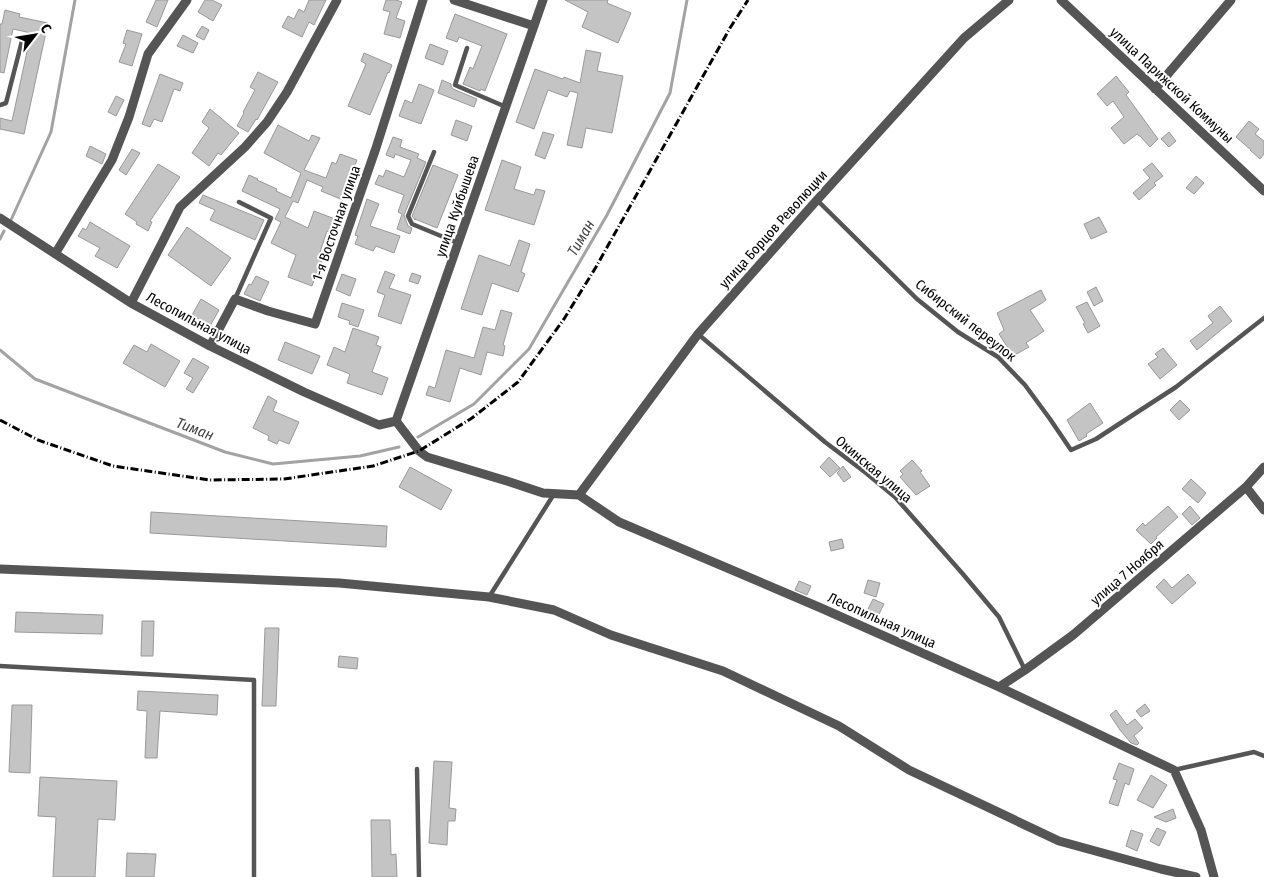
<svg xmlns="http://www.w3.org/2000/svg" width="1264" height="877" font-family="'Fira Sans Condensed',sans-serif">
	<style>
		.lines { fill: none; stroke-linecap: round; stroke-linejoin: round }
		.stream { stroke: #a3a3a3; stroke-width: 3 }
		.building { fill: #c4c4c4; stroke: #999 }
		.service { stroke: #555; stroke-width: 4.5 }
		.minor { stroke: #555; stroke-width: 9 }
		.rail { stroke: #000; stroke-width: 3; stroke-dasharray: 8 2.5 1 2.5; stroke-linecap: butt }
		.labels { text-anchor: middle; stroke-width: 4; stroke-linejoin: round; paint-order: stroke }
		.street-label { font-size: 14px; fill: #000; stroke: #fff }
		.water-label { font-size: 15px; font-style: italic; fill: #444; stroke: #fff }
	</style>
	<rect width="100%" height="100%" fill="#fff"/>
	<g class="lines">
		<path class="stream" d="M11,220L51,132L75,0
			M0,239L4,231
			M0,350L35,379L225,452L273,464L360,456L399,447
			M418,437L474,404L529,349L607,215L670,93L687,0"/>
	</g>
	<path class="building" d="M156,0H168L157,27L146,22Z
		M205,0H212L222,5L213,21L198,12Z
		M309,0H326L314,25L309,22L302,37L282,27L288,16L294,19L299,9L304,12Z
		M386,0H396L402,2L396,18L405,21L400,38L384,34L390,12L383,10Z
		M565,0H608L607,3L631,13L618,43L582,27L588,12Z
		M5,10L20,14L19,17L48,23L24,134L0,129V118L12,121L31,33L13,29L4,73L0,72V24H2Z
		M455,14L507,34L485,91L481,89L480,91L463,84L470,67L473,69L482,46L459,37L457,42L446,38Z
		M202,26L209,30L204,40L196,36Z
		M127,30L142,34L132,66L119,62L126,44L123,43Z
		M183,35L198,43L193,53L177,46Z
		M430,44L448,51L443,65L425,58Z
		M586,50L601,53L597,71L623,76L612,133L586,128L582,148L567,145L578,93L570,91L567,97L548,90L534,129L516,122L535,69L563,79L564,77L580,83Z
		M364,53L392,65L389,73L388,72L370,115L348,106L366,64L361,61Z
		M258,72L278,82L257,120L256,119L248,132L237,126L244,113L243,112L255,90L250,87Z
		M160,74L183,83L180,91L174,89L162,122L154,119L150,127L142,124Z
		M1116,76L1129,92L1126,95L1158,139L1150,147L1140,136H1139L1137,134L1124,144L1111,128L1124,117L1113,101L1107,106L1097,94Z
		M442,80L451,84V86L453,89L477,99L474,107L438,93Z
		M419,84L434,90L421,124L399,116L405,100L412,103Z
		M116,96L124,100L116,116L108,112Z
		M210,109L239,133L221,155L218,153L209,166L192,153L209,128L202,122Z
		M456,120L472,126L467,141L451,135Z
		M1249,121L1259,129L1255,134L1264,141V154L1260,159L1250,150H1251L1236,137Z
		M278,125L309,141L312,135L320,138L304,170L326,178L332,162L336,164L340,154L357,160L346,187H348L343,200L321,191L323,187L307,180L298,203L293,201L285,217L308,228L314,211L335,219L329,232L327,231L319,255L323,257L312,286L288,277L296,255L271,243L281,222L275,219L280,209L242,191L249,175L258,179L257,180L277,189L276,191L291,198L301,173L264,153Z
		M543,132L554,135L545,159L535,155Z
		M1169,132L1176,141L1169,147L1161,139Z
		M393,137L402,140L400,147L419,154L417,158L426,162L404,215L408,226L412,228L410,234L397,229L402,214L398,212L404,195L375,184L379,175L383,177L386,170L404,177L411,160L395,154L394,158L386,155Z
		M90,146L106,154L102,164L86,156Z
		M132,149L140,153L126,175L119,170Z
		M502,160L521,167L514,189L534,195L536,189L545,191L534,225L485,210Z
		M1152,163L1163,176L1154,183L1156,185L1139,200L1133,193L1150,178L1143,170Z
		M158,164L180,177L150,221L152,222L148,231L136,224L137,222L125,214Z
		M433,165L458,175L437,228L415,219V220L412,216Z
		M1196,176L1204,183L1194,194L1186,188Z
		M203,195L264,220L255,240L210,220L215,210L199,203Z
		M367,199L379,204L370,226L400,236L394,253L376,246L373,251L355,244L358,236L355,235Z
		M1099,217L1107,232L1091,239L1084,224Z
		M90,222L130,246L117,268L95,256L100,248L78,236L83,228L86,230Z
		M187,227L231,258L211,286L168,255Z
		M519,240L530,244L521,272L525,274L518,292L492,283L482,315L461,309L479,255L510,266Z
		M385,271L395,275L389,288L411,295L401,324L378,316L385,295L377,292Z
		M412,273L421,276L418,284L409,281Z
		M342,274L356,279L350,296L336,290Z
		M256,276L269,282L260,301L244,294L249,284L251,285Z
		M1096,287L1103,301L1094,306L1087,292Z
		M1041,290L1046,300L1042,303L1030,310L1044,331L1026,343L1029,347L1013,356L999,334L1004,330L997,313Z
		M201,299L219,310L210,326L192,315Z
		M1087,302L1100,326L1088,333L1083,324L1085,323L1076,307Z
		M342,303L364,310L358,327L349,324L350,321L338,317Z
		M1220,306L1232,321L1197,350L1190,341L1213,323L1208,316Z
		M501,310L512,313L503,345L505,346L503,356L487,352L481,375L460,368L450,402L426,395L429,386L435,388L446,350L474,358L483,327L495,330Z
		M353,328L379,337L376,345L381,347L372,372L388,378L382,395L347,383L350,374L327,365L334,347L345,352Z
		M285,342L320,356L312,374L278,360Z
		M151,344L180,361L165,387L123,363L134,345L147,352Z
		M1163,348L1177,365L1160,379L1148,364L1158,357L1155,354Z
		M193,358L209,367L193,393L186,389L193,378L184,373Z
		M268,396L277,401L273,411L299,422L289,444L279,440L277,444L268,440L269,436L253,428Z
		M1180,400L1190,410L1179,420L1170,410Z
		M1090,403L1103,423L1086,434L1087,436L1079,441L1067,420Z
		M829,457L840,468L830,477L820,467Z
		M912,460L922,471L920,472L930,486L916,495L900,477L903,474L900,471Z
		M843,466L851,477L844,482L837,473Z
		M410,467L452,490L441,510L399,487Z
		M1191,479L1206,493L1198,503L1182,489Z
		M1168,506L1178,517L1156,537L1157,538L1151,544L1136,530L1143,523L1145,526Z
		M1190,506L1200,518L1192,525L1182,514Z
		M151,512L387,526L386,547L150,533Z
		M842,539L844,548L831,551L829,542Z
		M1188,574L1196,583L1172,604L1156,587L1164,579L1172,588Z
		M868,580L880,583L876,597L864,593Z
		M799,581L811,586L807,595L795,590Z
		M873,599L884,604L878,616L867,611Z
		M16,612L103,615L102,634L15,632Z
		M142,621H154L153,656H141Z
		M265,628H279L276,706H262Z
		M339,656L358,658L357,669L338,667Z
		M138,691L218,695L217,715L160,711L157,758H145L147,711L137,710Z
		M1145,704L1150,711L1141,717L1136,711Z
		M12,705H32L30,773L9,772Z
		M1116,710L1127,725L1135,719L1143,728L1134,736L1139,743L1137,745L1131,743L1120,730L1110,715Z
		M434,761L452,762L449,808L456,809L455,821H448L447,845L429,843Z
		M1119,763L1134,769L1129,785L1125,783L1118,806L1109,803L1117,780L1113,779Z
		M1151,775L1167,785L1153,808L1137,800Z
		M40,777L117,781L115,820L98,819L95,877H53L56,817L38,816Z
		M1173,809L1176,818L1166,822L1154,817Z
		M371,820H390L391,855L396,854L397,877H372Z
		M1157,828L1166,832L1159,846L1150,841Z
		M1131,830L1143,834L1137,851L1126,846Z
		M127,853L156,854L154,877H126Z"/>
	<g class="lines">
		<path class="service" d="M467,48L455,85L506,107
			M0,105L6,103L23,37
			M434,152L408,216L412,224L458,243
			M817,200L917,299L958,332L998,357L1025,385L1050,419L1071,450L1096,439L1176,387L1264,318
			M235,299L271,218L239,202
			M698,334L825,442L866,473L895,497L962,573L999,617L1025,670
			M489,597L554,494
			M0,666L254,680V877
			M417,769L419,877
			M1174,770L1254,752L1264,756"/>
		<path class="minor" d="M454,0L534,26
			M1061,0L1264,191
			M1155,89L1231,0
			M0,218L131,303L210,346L304,392L379,425L396,421
			M55,254L112,160L129,117L148,54L187,0
			M131,303L163,241L180,207L245,147L267,122L287,92L337,0
			M210,346L235,299L268,311L315,324L376,148L423,0
			M396,421L543,0
			M396,421L419,451L427,457L510,482L543,493L579,495
			M1246,487L1264,510
			M579,495L619,522L821,608L999,687L1174,770L1201,830L1214,877
			M579,495L698,334L817,200L964,38L1009,0
			M0,569L339,583L489,597L554,610L611,635L723,671L839,726L909,770L1059,841L1161,869L1196,877
			M999,687L1025,670L1073,635L1246,487L1264,467"/>
		<path class="rail" d="M0,420L38,440L113,466L210,480L284,479L373,466L419,451L472,418L518,382L564,319L596,267L730,28L748,0"/>
	</g>
	<g class="labels">
		<g class="street-label">
			<text transform="translate(1172 85) rotate(43)" y="5">улица Парижской Коммуны</text>
			<text transform="translate(457 206) rotate(-71)" y="5">улица Куйбышева</text>
			<text transform="translate(336 223) rotate(-71)" y="5">1-я Восточная улица</text>
			<text transform="translate(773 229) rotate(-48)" y="5">улица Борцов Революции</text>
			<text transform="translate(966 320) rotate(38)" y="5">Сибирский переулок</text>
			<text transform="translate(199 323) rotate(28)" y="5">Лесопильная улица</text>
			<text transform="translate(874 469) rotate(40)" y="5">Окинская улица</text>
			<text transform="translate(1127 572) rotate(-41)" y="5">улица 7 Ноября</text>
			<text transform="translate(882 620) rotate(24)" y="5">Лесопильная улица</text>
		</g>
		<g class="water-label">
			<text transform="translate(581 238) rotate(-60)" y="5">Тиман</text>
			<text transform="translate(195 429) rotate(21)" y="5">Тиман</text>
		</g>
	</g>
	<g transform="translate(35 35) rotate(59)" stroke="#ffffff" stroke-width="4" paint-order="stroke">
	<path d="M0-4L9 19L0 12L-9 19Z" fill="#000000"/>
	<text y="-8" font-size="14" font-weight="bold" text-anchor="middle" fill="#000000">С</text>
	</g>
</svg>
